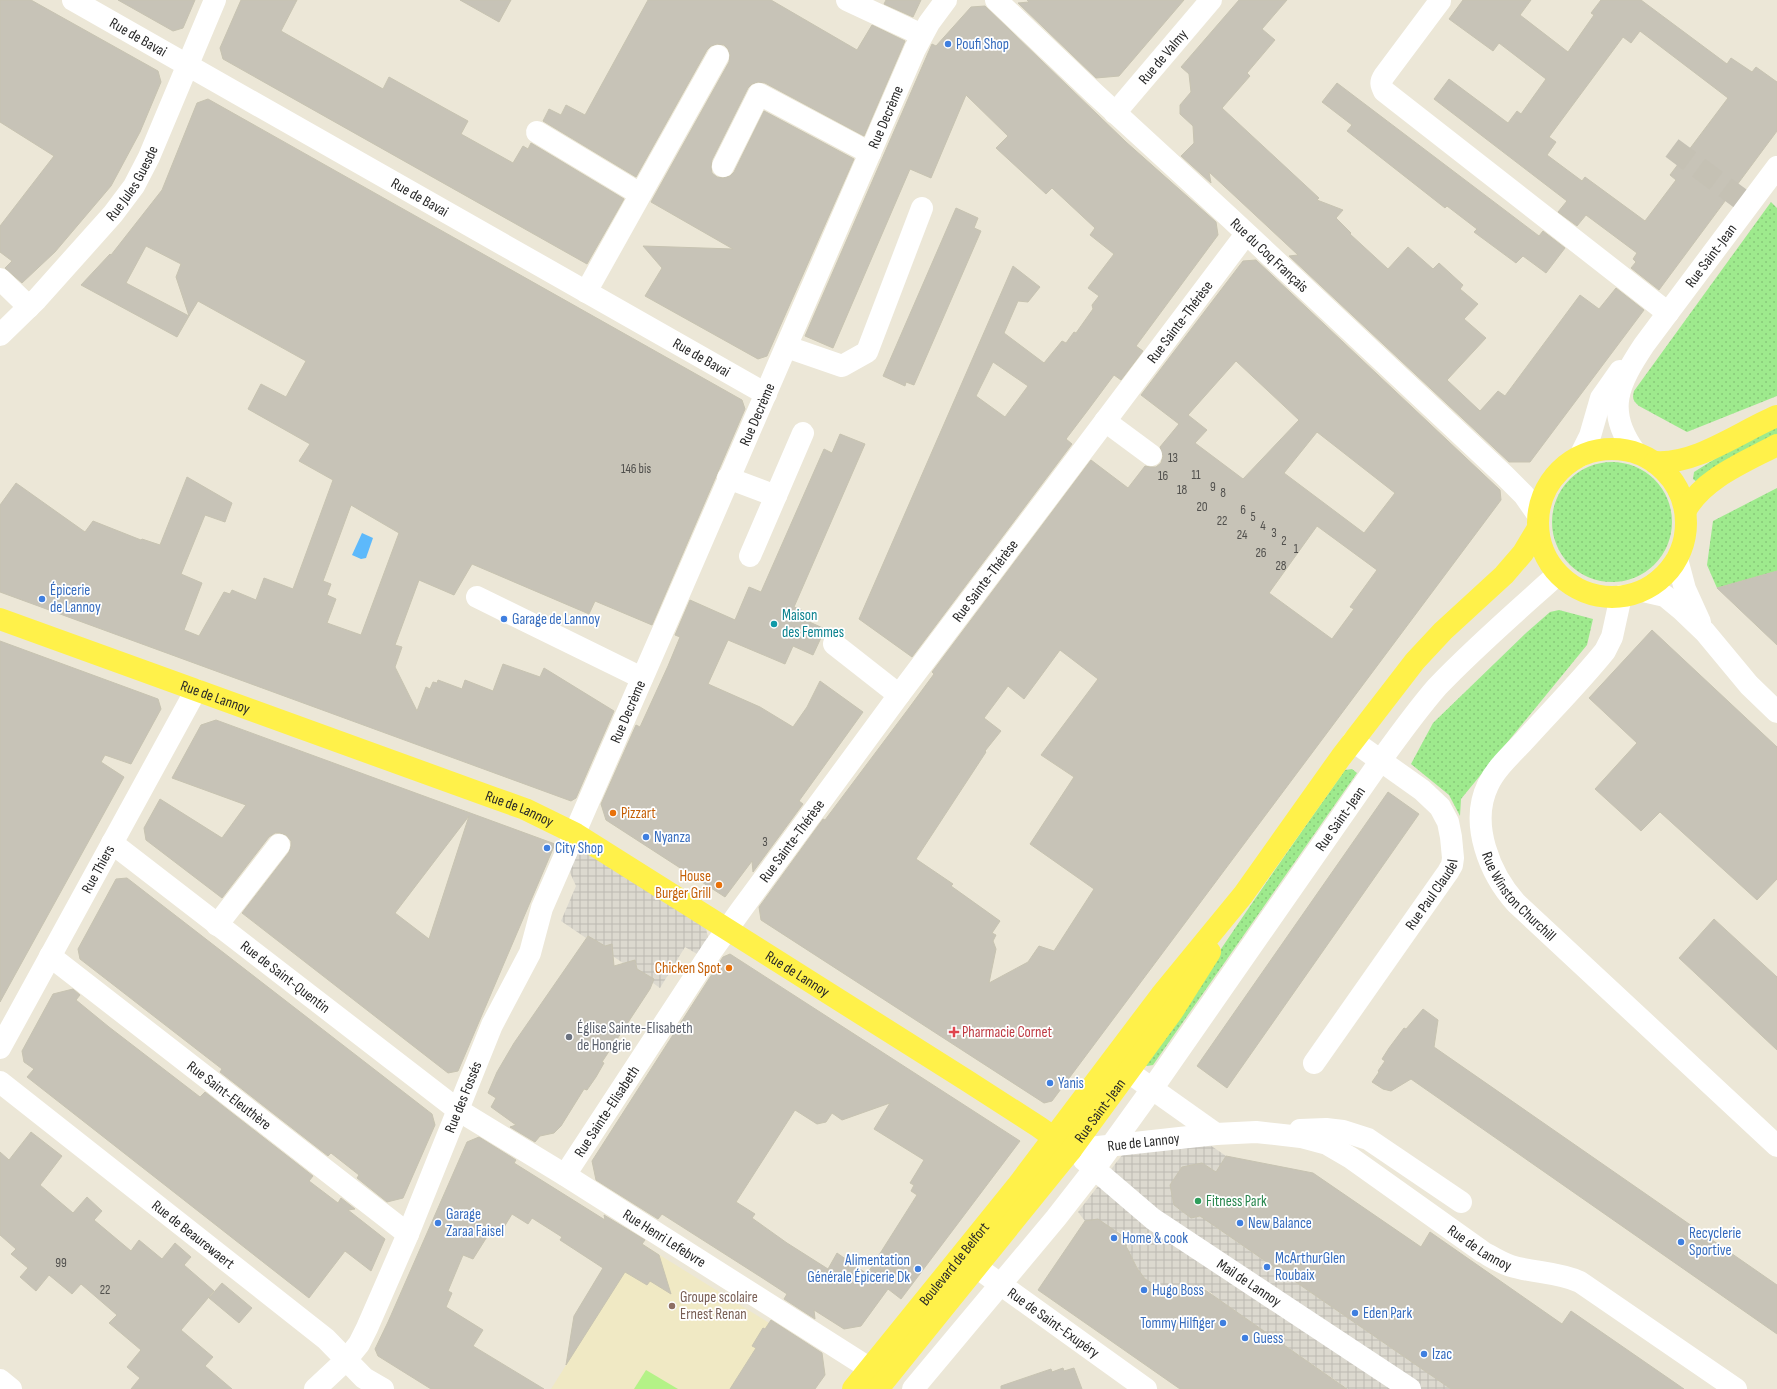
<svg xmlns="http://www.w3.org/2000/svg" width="1777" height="1389" font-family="'Sofia Sans Condensed',sans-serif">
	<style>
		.education { fill: #f0e9c4 }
		.grass { fill: url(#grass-dots) }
		.pitch { fill: #b4f287 }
		.plaza { fill: url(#plaza-grid) }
		.water { fill: #5db9fb }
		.building { fill: #c7c3b7; stroke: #c7c3b1; fill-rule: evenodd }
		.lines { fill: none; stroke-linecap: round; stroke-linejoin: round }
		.minor-tunnel { stroke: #c5c1b4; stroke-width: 22; stroke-dasharray: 22 11; stroke-linecap: butt }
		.minor { stroke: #fff; stroke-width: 22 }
		.major { stroke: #fff14a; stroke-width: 22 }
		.shop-dot { fill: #3f7fe0; stroke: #fff; stroke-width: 1.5 }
		.culture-dot { fill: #0f9aa8; stroke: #fff; stroke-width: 1.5 }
		.food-dot { fill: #e8710a; stroke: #fff; stroke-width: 1.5 }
		.health-dot { fill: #e0444e; stroke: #fff; stroke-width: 1.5 }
		.worship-dot { fill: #6b7280; stroke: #fff; stroke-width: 1.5 }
		.leisure-dot { fill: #2e9e5b; stroke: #fff; stroke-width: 1.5 }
		.education-dot { fill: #8d6e63; stroke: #fff; stroke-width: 1.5 }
		.labels { text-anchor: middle; stroke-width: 3.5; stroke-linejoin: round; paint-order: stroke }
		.number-label { font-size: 13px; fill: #504f4c }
		.street-label { font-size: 15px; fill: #282828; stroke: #fff }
		.shop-label { font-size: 15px; fill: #366cbe; stroke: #fff; text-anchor: start }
		.culture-label { font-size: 15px; fill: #0d838f; stroke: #fff; text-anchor: start }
		.food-label { font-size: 15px; fill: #c56008; stroke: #fff; text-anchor: end }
		.worship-label { font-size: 15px; fill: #5b616d; stroke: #fff; text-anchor: start }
		.health-label { font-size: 15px; fill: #be3a42; stroke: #fff; text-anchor: start }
		.leisure-label { font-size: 15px; fill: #27864d; stroke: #fff; text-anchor: start }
		.education-label { font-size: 15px; fill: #785e54; stroke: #fff; text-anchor: start }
	</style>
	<defs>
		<pattern id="grass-dots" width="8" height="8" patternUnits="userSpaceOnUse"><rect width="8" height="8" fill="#9eea8d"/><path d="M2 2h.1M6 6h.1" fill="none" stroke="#88c97a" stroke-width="1.8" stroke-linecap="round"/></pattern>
		<pattern id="plaza-grid" width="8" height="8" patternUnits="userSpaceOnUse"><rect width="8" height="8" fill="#dcd9cf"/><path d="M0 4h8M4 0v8" fill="none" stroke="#bdbab2"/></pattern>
	</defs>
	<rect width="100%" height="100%" fill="#ece7d7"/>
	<path class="education" d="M642,1244L790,1336L756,1389H551Z"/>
	<path class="grass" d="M1771,202L1777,208V396L1687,432L1639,406C1633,401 1632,398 1634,391Z
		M1777,426V438L1697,482L1693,479L1694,472L1734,447Z
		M1552 522a60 60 0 1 1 120 0a60 60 0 1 1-120 0Z
		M1777,488V571L1717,588L1707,565L1713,521Z
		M1559,610L1593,619L1587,645L1461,799L1460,816L1449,795L1411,764L1433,723L1526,633L1550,612Z
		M1352,769L1357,773L1153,1065L1147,1066L1145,1064C1209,965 1276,867 1345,770Z"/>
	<path class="pitch" d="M646,1370L678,1389H634Z"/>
	<path class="plaza" d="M584,850L706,928L708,939L699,955L685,947L660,988L635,970L637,968L636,963L633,961L626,965L611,955L612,948L609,945L605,946L588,936L586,938L561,921L576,886L567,866L575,852Z
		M1210,1145L1226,1156L1216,1172L1202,1163L1182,1167L1170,1185L1174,1205L1191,1218L1212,1214L1214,1226L1451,1389H1348L1212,1295L1213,1294L1204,1288L1203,1289L1198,1285L1195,1289L1180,1291L1167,1288L1164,1289L1147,1280L1143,1278L1131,1256L1129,1257L1126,1237L1118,1231L1116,1232L1085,1221L1078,1212L1126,1150Z"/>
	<path class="water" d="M362,533L373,538L366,558L361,559L352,555Z"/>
	<path class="building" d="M0,0H31L158,71L161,82L140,132L111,186L55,252L22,283L5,268L12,261L0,252V226L54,156L0,122Z
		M118,0H195L183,28L173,31Z
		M241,0H297L281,31L383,89L389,77L448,110L468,121L461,134L513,163L523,146L528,149L531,143L624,199L587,264L223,59L220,48Z
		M460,0H511L499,22Z
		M648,0H771L857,50L872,25L905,41L864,136L765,83L758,82L752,84L748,88L712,160L711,167L712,173L717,177L723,178L730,176L734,172L764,111L854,159L767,356L758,359L645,296L662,268L643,246L733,249L651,202L729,62L730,55L728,49L724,45L717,44L711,46L707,50L636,177L543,121L549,109L561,115L566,105L585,115Z
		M886,0H921L913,17L884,4Z
		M1027,0H1184L1119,76L1096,78L1018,3L1029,2Z
		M1239,0H1287L1262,29L1275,40L1247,73L1250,76L1222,108L1319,198L1317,200L1343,210L1336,218L1351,233L1350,234L1388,269L1408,247L1433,269L1439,263L1463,285L1460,289L1478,304L1464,319L1486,338L1447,380L1480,411L1498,391L1505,396L1580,295L1599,309L1616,288L1644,310L1530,462H1509L1289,256L1298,255L1209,172L1211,183L1181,156L1194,143L1193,126L1180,114V105L1191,92L1189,74L1181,67Z
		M1463,0H1531L1520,15L1568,52L1594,15L1591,13L1601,0H1641L1727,64L1731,58L1752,72L1756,67L1777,82V131L1659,290L1631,268L1636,262L1633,259L1637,253L1586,215L1577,226L1558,212L1567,201L1434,99L1449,79L1508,123L1517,111L1521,114L1546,79L1499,43L1493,51L1449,19ZM1640,31L1728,98L1670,175L1676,180L1645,221L1585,177L1582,181L1547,155L1556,142L1549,137L1623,37L1631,43Z
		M985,6L1126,142L1216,222L1218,235L1136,346L1143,351L1121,380L1114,375L1088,410L1066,439L1072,444L912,657L859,619L1013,266L1040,287L1028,302L1018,301L1004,333L1044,363L1062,341L1066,343L1074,332L1076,333L1093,309L1092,305L1099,296L1088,288L1114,254L1090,235L1095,228L1052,188L1046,194L996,148L1008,136L966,95L931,178L910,169L833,348L805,336L932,44L936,46L971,7ZM993,362L1028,386L1005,417L976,396Z
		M1337,83L1539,236L1543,231L1565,248L1546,273L1523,256L1516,263L1474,232L1477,229L1447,206L1445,208L1347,131L1352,125L1322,102Z
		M208,99L742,400L745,409L652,625L595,601L589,614L472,564L454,595L419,580L395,645L402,647L395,667L417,711L426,687L430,689L433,682L437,683L438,680L462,689L465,680L493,691L503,664L540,677L544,668L614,711L576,798L571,801L0,592V505L16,483L85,532L93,521L141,540L142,539L160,545L187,477L232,503L225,522L205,515L181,574L202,583L184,630L199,636L224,592L230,594L232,590L256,600L264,578L293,589L333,480L299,461L310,444L248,409L261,384L286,397L306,361L198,301L189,316L176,277L181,264L146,246L126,283L189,316L177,337L81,285L110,254L111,255L162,190L197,103ZM351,505L399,533L361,635L327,623L336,599L327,595L331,584L323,581Z
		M956,208L978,218L974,228L981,231L914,385L906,382L905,386L883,376Z
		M1256,260L1500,490L1501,500L1052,1101L1044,1103L761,920L759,907L823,819L825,820L909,708L934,674L932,672L1091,460L1128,488L1145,466L1150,467H1156L1161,463L1163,456L1160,447L1179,424L1141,395L1243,261ZM1236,361L1299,420L1243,479L1195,443L1207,430L1188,415ZM1317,432L1395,493L1364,533L1284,473ZM1317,526L1377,570L1350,607L1354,609L1332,639L1269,593ZM1060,650L1098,679L1041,755L1074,777L1030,844L1094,889L1054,951L1039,946L1028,962L989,983L996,949L993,941L996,935L992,933L1000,921L951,886L953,884L916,859L986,752L985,751L1001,731L984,718L1008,686L1024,699Z
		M840,434L865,444L794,607L808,613L805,620L825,629L813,655L793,646L785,664L728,640L708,684L760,707L793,727L807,707L820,681L863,712L799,801L803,804L753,872L752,861L725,897L606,820L601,804L636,725L640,727L668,666L680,637L675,635L690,600L735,620L749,587L761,592L824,449L832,453Z
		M1777,571V645L1717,588Z
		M1652,630L1777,747V879L1757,900L1660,812L1641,831L1595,789L1637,743L1589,698Z
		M0,641L158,699L161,709L131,764L105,755L101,762L124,777L0,1002Z
		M216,720L555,844L458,1071L448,1073L242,913L289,852L291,846V841L286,835L280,833H275L269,837L222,898L146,840L144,828L160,799L222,838L246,805L172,778L201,725ZM469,816L429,939L395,913Z
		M1388,792L1419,814L1227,1088L1197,1066Z
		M127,878L432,1114L435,1125L403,1198L387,1202L357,1178L359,1175L331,1153L328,1156L220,1072L222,1069L80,959L78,949L116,879Z
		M1714,919L1777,977V1050L1679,958Z
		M588,936L605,946L612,944L614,966L635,960L637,969L654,979L650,989L602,1062L604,1063L596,1077L587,1090L584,1089L561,1126L554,1133L540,1136L535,1142L510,1127L516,1125L491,1107L496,1098L488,1093L497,1072L514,1043Z
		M730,954L1020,1141L901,1299L888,1289L861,1326L844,1329L814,1310L815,1319L784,1299L787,1294L764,1279L662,1214L658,1219L596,1180L592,1161L723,957ZM890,1103L874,1129L924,1160L910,1183L914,1185L911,1191L917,1195L867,1274L837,1253L828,1269L787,1243L752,1218L755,1214L736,1202L795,1110L817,1124L826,1122L832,1113L842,1120Z
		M73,989L80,995L76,1000L109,1027L200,1097L205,1092L313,1176L309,1181L338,1203L341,1198L355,1209L348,1210L385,1239L371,1271L345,1251L309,1298L27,1077L34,1069L24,1062L22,1051L53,994Z
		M1423,1009L1438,1020L1434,1047L1777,1285V1334L1411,1079L1391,1091L1383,1089L1372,1082L1379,1072L1378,1071L1385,1061L1382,1059L1389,1048L1404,1028L1406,1029Z
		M31,1132L62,1156L40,1185L73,1213L87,1197L102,1211L94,1220L131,1251L139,1240L162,1259L175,1243L191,1257L184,1265L214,1291L181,1330L213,1357L205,1366L232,1389H131L140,1378L127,1367L141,1350L109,1323L117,1315L81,1284L72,1294L49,1275L36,1291L20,1277L28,1268L11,1254L16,1249L0,1235V1152L9,1160Z
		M479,1137L516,1160L514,1163L605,1220L604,1215L645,1240L642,1244L659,1255L671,1294L650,1281L647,1285L625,1272L566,1365L574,1316L603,1268L560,1240L562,1237L532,1218L528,1224L512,1214L498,1237L490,1232L473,1259L463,1255L448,1291L452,1293L446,1307L483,1330L473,1346L544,1389H431L378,1356L375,1349L388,1322L467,1142Z
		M1226,1156L1313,1173L1421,1247L1430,1232L1562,1324L1571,1311L1684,1389H1451L1200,1216L1191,1218L1174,1205L1170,1185L1182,1167L1202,1163L1216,1172Z
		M1098,1219L1130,1241L1126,1246L1137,1268L1145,1279L1159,1287L1168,1289H1195L1198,1285L1347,1389H1180L1038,1290L1085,1221Z
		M222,1283L252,1308L239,1323L209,1298Z
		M771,1320L822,1353L825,1375L815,1389H730L756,1348L752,1346L763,1328L765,1329Z
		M1063,1368L1064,1371L1074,1368L1082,1389H1001V1386L1051,1369L1052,1372Z"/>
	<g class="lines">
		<path class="minor-tunnel" d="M1672,148L1749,205"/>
		<g class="minor">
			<path id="s1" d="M73,0L766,394"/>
			<path d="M847,0L922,35"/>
			<path id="s2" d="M996,0L1095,94L1230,218L1504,475L1524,495L1538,515"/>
			<path d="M1440,1L1384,76C1380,82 1381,85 1384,91L1668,313"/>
			<path id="s3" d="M1115,113L1211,0"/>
			<path d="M537,132L640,194"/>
			<path d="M723,166L759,94L870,153"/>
			<path d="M0,279L29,307"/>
			<path d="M586,292L718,56"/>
			<path id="s4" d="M0,335L37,299L113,214L134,186L149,157L215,0"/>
			<path d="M787,347L842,366L867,352L922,208"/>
			<path d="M1105,421L1151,455"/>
			<path id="s5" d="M1635,452C1604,410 1619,383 1644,345L1777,167"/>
			<path d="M1580,456L1590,436L1601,398L1620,371"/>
			<path d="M728,478L776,496"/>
			<path d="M750,556L803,433"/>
			<path d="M1677,559L1685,589L1700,622"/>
			<path d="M1643,591L1665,596L1682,610L1705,632L1749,685L1777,712"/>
			<path id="s6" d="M1621,596L1612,637L1605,651C1580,682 1551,711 1524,741C1511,755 1496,768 1488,785C1469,824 1490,874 1516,903L1777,1146"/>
			<path d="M477,597L642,678"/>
			<path d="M834,644L899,695"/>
			<path id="s7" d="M112,843L458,1110L565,1175L869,1368"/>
			<path d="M217,925L279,845"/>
			<path id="s8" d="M50,956L408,1234"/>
			<path id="s9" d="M0,1048L196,690"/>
			<path d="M1113,1061L1216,1134"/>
			<path id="s10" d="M1314,1063L1448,872L1452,865L1453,858L1451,837L1448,822L1440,807L1422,790L1353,741"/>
			<path id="s11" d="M0,1082L326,1339L364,1378L383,1389"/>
			<path d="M1300,1130L1326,1129L1343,1131L1368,1139L1461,1202"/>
			<path id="s12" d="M1071,1150L1216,1134L1256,1132L1301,1137L1327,1144L1351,1158L1483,1252C1492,1257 1501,1263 1511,1266C1534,1273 1558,1272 1580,1282L1736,1389"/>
			<path id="s13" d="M1084,1160L1153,1219L1410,1389"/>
			<path id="s14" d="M565,1175L713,949L741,910L899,695L1246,234"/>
			<path id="s15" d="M961,1256L1146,1389"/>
			<path d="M0,1380L11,1389"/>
			<path id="s16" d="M315,1389L346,1360L359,1344L367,1328L408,1234L492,1025L530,953L542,908C667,622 792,335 915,49L929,23L946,0"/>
			<path id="s17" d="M913,1389L1056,1218L1095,1168L1152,1089L1381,760C1399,735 1417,710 1437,687C1475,647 1517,611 1558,574"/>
		</g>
		<g class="major">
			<circle cx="1612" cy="523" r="74"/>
			<path d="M1655,462C1696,465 1739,432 1777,416"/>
			<path d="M1686,510C1704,478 1745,462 1777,445"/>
			<path id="s18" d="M0,619L494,798L525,809L576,834L966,1080L1039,1127L1071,1150"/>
			<path id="s19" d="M853,1389L1017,1186L1161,995L1243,895L1341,757L1415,661L1443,631L1504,575L1523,553L1538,528"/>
			<path id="s20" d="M878,1389L1071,1150L1172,1012L1210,952"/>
		</g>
	</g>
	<g class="shop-dot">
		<circle cx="948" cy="44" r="4"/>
		<circle cx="42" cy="599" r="4"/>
		<circle cx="504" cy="619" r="4"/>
		<circle cx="646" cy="837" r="4"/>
		<circle cx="547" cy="848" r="4"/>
		<circle cx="1050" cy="1083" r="4"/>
		<circle cx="438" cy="1223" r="4"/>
		<circle cx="1240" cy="1223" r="4"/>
		<circle cx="1114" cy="1238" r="4"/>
		<circle cx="1681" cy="1242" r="4"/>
		<circle cx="1267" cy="1267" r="4"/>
		<circle cx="918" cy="1269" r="4"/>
		<circle cx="1144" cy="1290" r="4"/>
		<circle cx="1355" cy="1313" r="4"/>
		<circle cx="1223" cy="1323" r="4"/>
		<circle cx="1245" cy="1338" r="4"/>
		<circle cx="1424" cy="1354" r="4"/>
	</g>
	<circle class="culture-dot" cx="774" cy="624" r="4"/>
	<g class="food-dot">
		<circle cx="613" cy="813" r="4"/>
		<circle cx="719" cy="885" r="4"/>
		<circle cx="729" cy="968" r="4"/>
	</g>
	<path class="health-dot" d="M952 1026h4v4h4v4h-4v4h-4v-4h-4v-4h4z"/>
	<circle class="worship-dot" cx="569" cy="1037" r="4"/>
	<circle class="leisure-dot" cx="1198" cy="1201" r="4"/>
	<circle class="education-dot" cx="672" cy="1306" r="4"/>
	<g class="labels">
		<g class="number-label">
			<text x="1173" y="462">13</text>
			<text x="636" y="473">146 bis</text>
			<text x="1196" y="479">11</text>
			<text x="1163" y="480">16</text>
			<text x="1213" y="491">9</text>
			<text x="1182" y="494">18</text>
			<text x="1223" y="497">8</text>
			<text x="1202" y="511">20</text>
			<text x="1243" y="514">6</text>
			<text x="1253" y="521">5</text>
			<text x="1222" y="525">22</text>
			<text x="1263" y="530">4</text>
			<text x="1274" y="537">3</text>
			<text x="1242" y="539">24</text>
			<text x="1284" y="545">2</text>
			<text x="1296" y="553">1</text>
			<text x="1261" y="557">26</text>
			<text x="1281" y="570">28</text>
			<text x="765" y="846">3</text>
			<text x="61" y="1267">99</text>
			<text x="105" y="1294">22</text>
		</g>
		<g class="street-label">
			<text dy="5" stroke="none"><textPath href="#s1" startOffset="75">Rue de Bavai</textPath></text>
			<text dy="5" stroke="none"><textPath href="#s3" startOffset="74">Rue de Valmy</textPath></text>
			<text dy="5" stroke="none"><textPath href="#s16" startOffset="1399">Rue Decrème</textPath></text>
			<text dy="5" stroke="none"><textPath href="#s4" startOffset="202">Rue Jules Guesde</textPath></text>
			<text dy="5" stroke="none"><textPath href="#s1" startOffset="399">Rue de Bavai</textPath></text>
			<text dy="5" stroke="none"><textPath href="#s2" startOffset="374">Rue du Coq Français</textPath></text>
			<text dy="5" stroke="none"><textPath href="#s5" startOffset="229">Rue Saint-Jean</textPath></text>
			<text dy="5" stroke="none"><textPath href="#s14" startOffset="1052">Rue Sainte-Thérèse</textPath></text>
			<text dy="5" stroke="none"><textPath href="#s1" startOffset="723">Rue de Bavai</textPath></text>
			<text dy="5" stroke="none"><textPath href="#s16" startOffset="1075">Rue Decrème</textPath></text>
			<text dy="5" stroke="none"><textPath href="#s14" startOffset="728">Rue Sainte-Thérèse</textPath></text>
			<text dy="5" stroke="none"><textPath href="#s18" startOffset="229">Rue de Lannoy</textPath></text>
			<text dy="5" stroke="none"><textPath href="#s16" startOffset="751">Rue Decrème</textPath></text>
			<text dy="5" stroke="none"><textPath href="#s18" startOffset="553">Rue de Lannoy</textPath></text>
			<text dy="5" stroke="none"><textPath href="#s17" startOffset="713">Rue Saint-Jean</textPath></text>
			<text dy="5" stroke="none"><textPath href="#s14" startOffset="404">Rue Sainte-Thérèse</textPath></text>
			<text dy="5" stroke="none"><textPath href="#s9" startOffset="204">Rue Thiers</textPath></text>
			<text dy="5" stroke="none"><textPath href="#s10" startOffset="206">Rue Paul Claudel</textPath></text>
			<text dy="5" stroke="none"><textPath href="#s6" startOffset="360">Rue Winston Churchill</textPath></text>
			<text dy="5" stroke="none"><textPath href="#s18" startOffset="877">Rue de Lannoy</textPath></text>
			<text dy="5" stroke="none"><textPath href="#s7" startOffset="219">Rue de Saint-Quentin</textPath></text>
			<text dy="5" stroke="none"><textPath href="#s8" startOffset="227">Rue Saint-Eleuthère</textPath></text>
			<text dy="5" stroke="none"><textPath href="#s16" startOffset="331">Rue des Fossés</textPath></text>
			<text dy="5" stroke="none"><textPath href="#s20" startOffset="356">Rue Saint-Jean</textPath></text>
			<text dy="5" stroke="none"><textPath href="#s14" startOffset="76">Rue Sainte-Elisabeth</textPath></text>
			<text dy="5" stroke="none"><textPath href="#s12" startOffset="73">Rue de Lannoy</textPath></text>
			<text dy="5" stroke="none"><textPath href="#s11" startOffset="246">Rue de Beaurewaert</textPath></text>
			<text dy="5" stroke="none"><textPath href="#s7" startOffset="680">Rue Henri Lefebvre</textPath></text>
			<text dy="5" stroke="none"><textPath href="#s12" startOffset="443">Rue de Lannoy</textPath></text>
			<text dy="5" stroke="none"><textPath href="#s19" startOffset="161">Boulevard de Belfort</textPath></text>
			<text dy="5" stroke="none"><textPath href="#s13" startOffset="206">Mail de Lannoy</textPath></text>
			<text dy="5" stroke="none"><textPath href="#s15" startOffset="114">Rue de Saint-Exupéry</textPath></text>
		</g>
		<g class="shop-label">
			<text x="956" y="49">Poufi Shop</text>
			<text x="50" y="595">Épicerie<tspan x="50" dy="17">de Lannoy</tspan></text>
			<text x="512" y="624">Garage de Lannoy</text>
			<text x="654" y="842">Nyanza</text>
			<text x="555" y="853">City Shop</text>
			<text x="1058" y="1088">Yanis</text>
			<text x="446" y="1219">Garage<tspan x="446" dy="17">Zaraa Faisel</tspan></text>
			<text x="1248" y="1228">New Balance</text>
			<text x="1689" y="1238">Recyclerie<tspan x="1689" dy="17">Sportive</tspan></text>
			<text x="1122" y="1243">Home &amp; cook</text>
			<text x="1275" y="1263">McArthurGlen<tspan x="1275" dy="17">Roubaix</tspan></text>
			<text x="910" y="1265" text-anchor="end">Alimentation<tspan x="910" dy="17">Générale Épicerie Dk</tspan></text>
			<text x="1152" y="1295">Hugo Boss</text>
			<text x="1363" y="1318">Eden Park</text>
			<text x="1215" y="1328" text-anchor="end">Tommy Hilfiger</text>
			<text x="1253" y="1343">Guess</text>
			<text x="1432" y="1359">Izac</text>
		</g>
		<g class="culture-label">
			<text x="782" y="620">Maison<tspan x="782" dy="17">des Femmes</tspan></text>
		</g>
		<g class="food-label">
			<text x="621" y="818" text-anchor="start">Pizzart</text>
			<text x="711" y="881">House<tspan x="711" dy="17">Burger Grill</tspan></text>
			<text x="721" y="973">Chicken Spot</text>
		</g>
		<g class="worship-label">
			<text x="577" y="1033">Église Sainte-Elisabeth<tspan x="577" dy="17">de Hongrie</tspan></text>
		</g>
		<g class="health-label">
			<text x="962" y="1037">Pharmacie Cornet</text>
		</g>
		<g class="leisure-label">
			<text x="1206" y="1206">Fitness Park</text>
		</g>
		<g class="education-label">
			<text x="680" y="1302">Groupe scolaire<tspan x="680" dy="17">Ernest Renan</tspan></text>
		</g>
	</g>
</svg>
